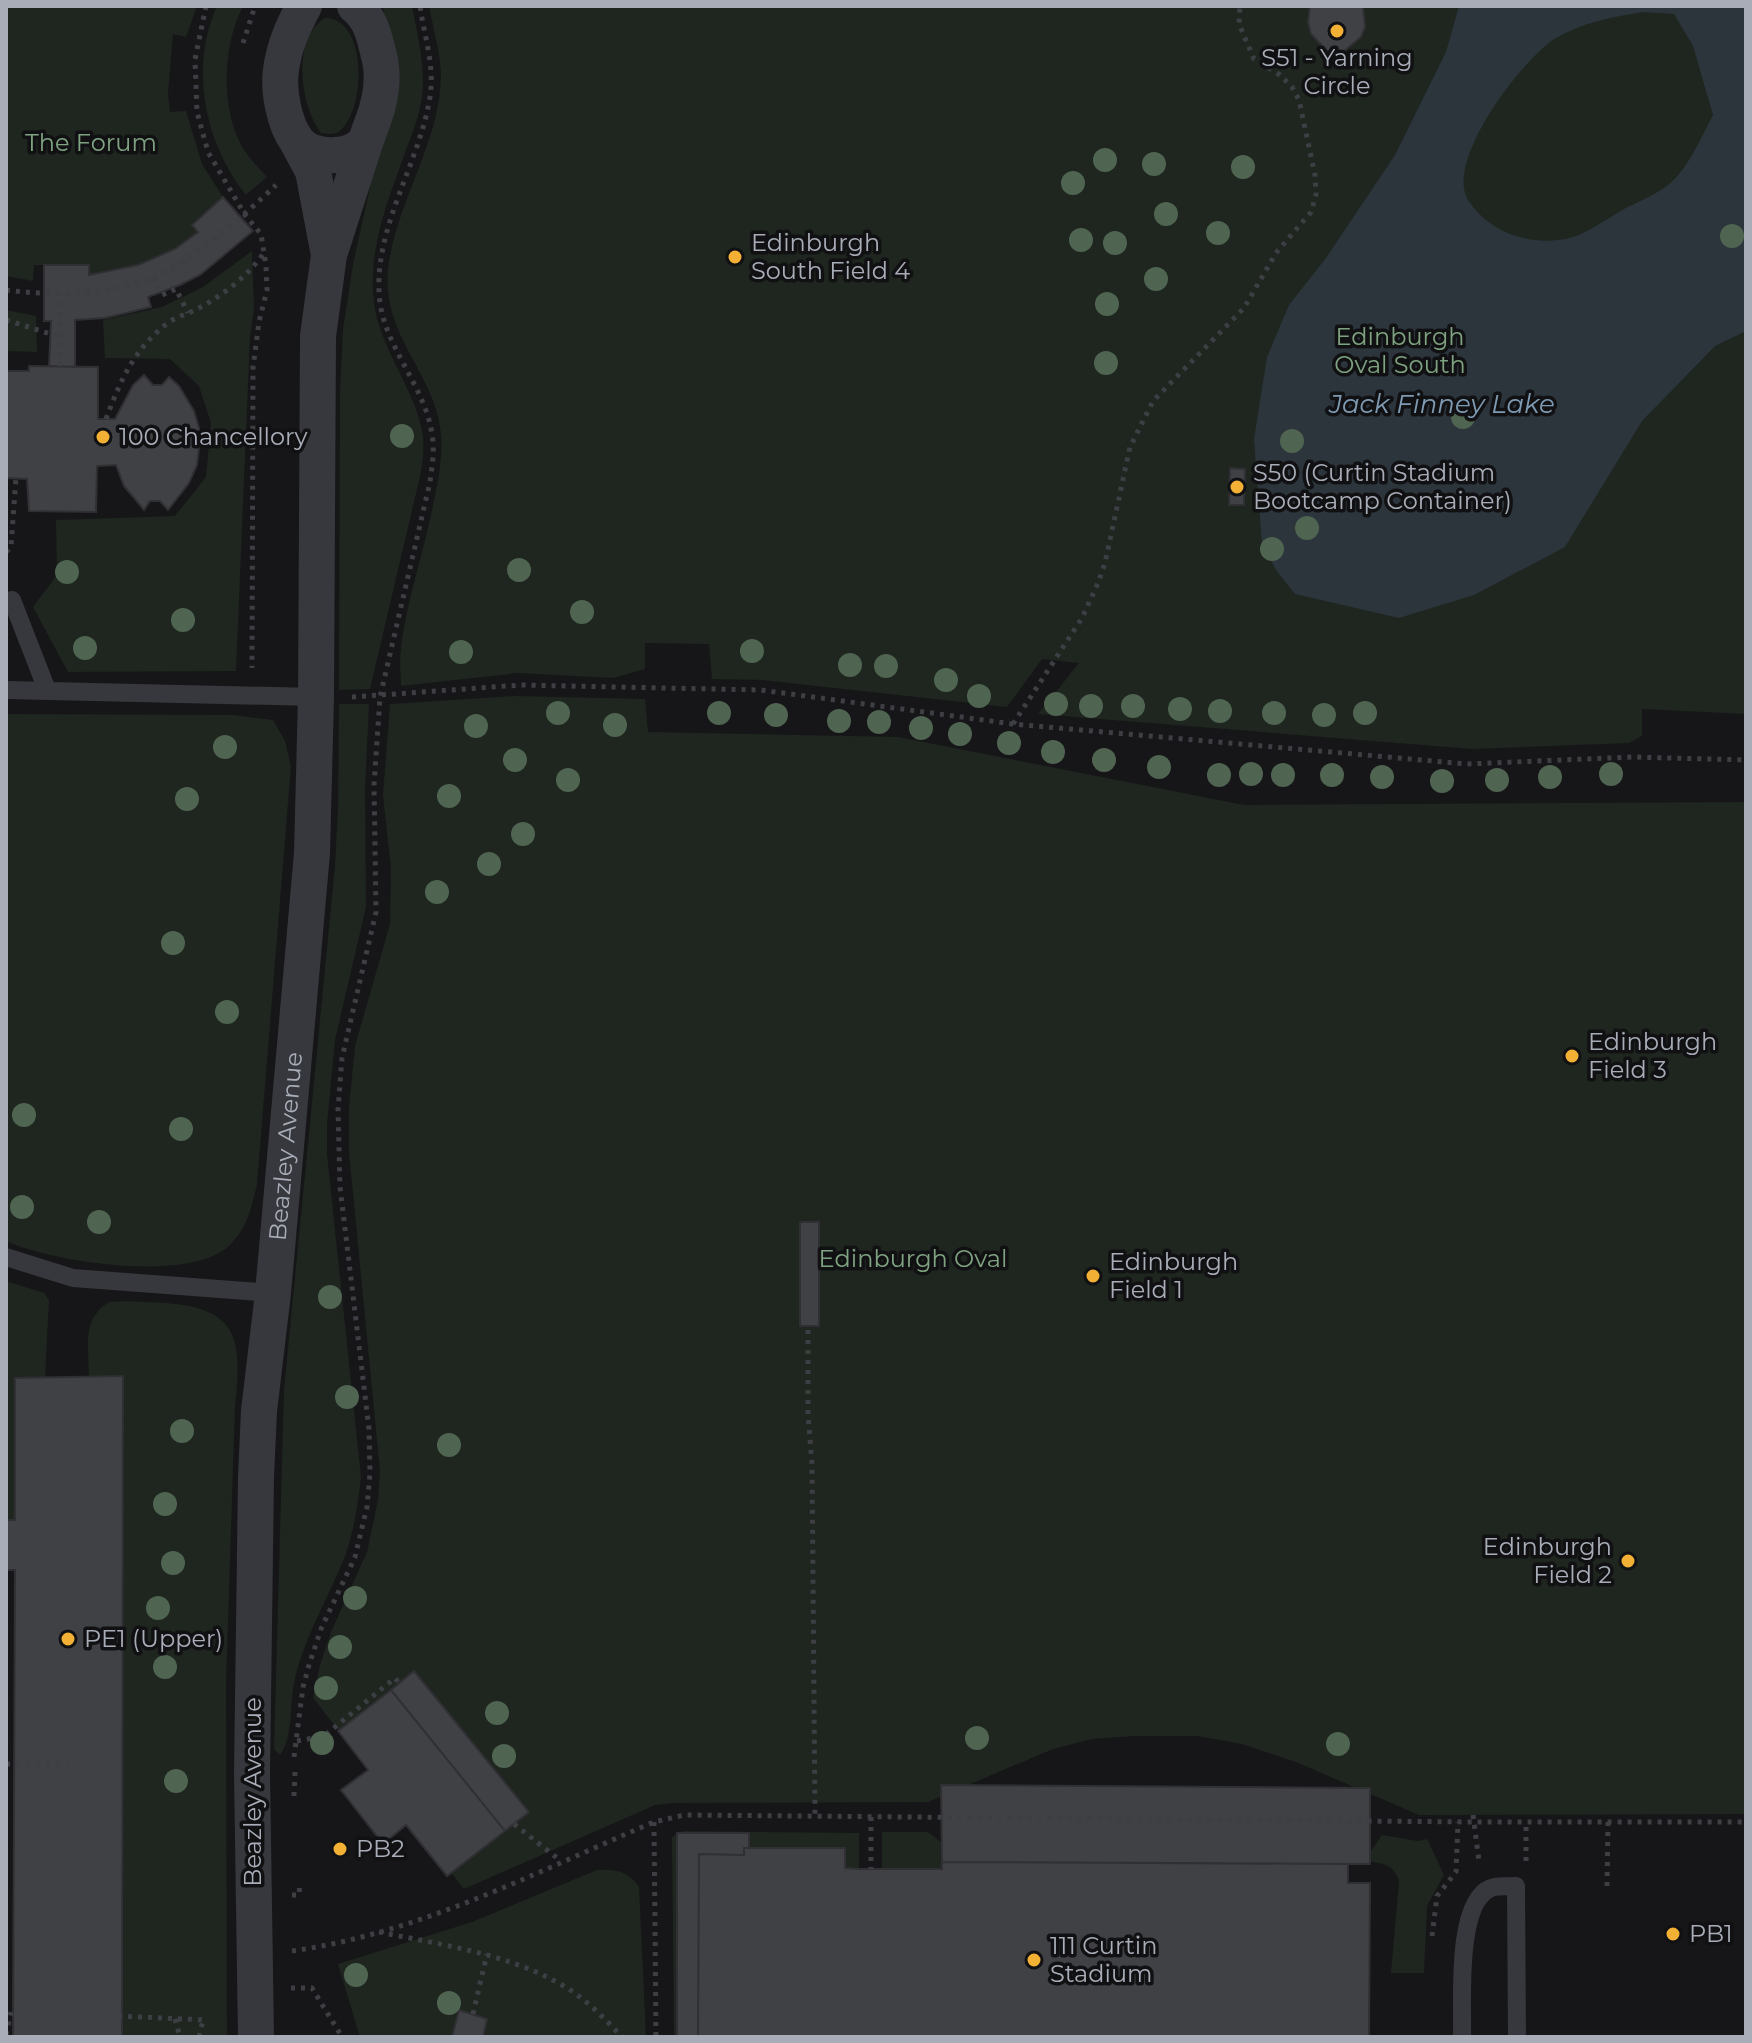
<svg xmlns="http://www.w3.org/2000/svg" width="1752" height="2043" font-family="Montserrat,sans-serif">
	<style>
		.green { fill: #1e261f }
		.water { fill: #2c353c; fill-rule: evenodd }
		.building { fill: #404145; stroke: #303034; stroke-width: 2 }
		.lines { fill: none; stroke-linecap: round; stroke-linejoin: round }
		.path { stroke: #3d3f44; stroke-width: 5; stroke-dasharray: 4 6; stroke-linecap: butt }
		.lane { stroke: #37383d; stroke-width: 18 }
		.street { stroke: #37383d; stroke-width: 36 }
		.tree { fill: #506452 }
		.poi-dot { fill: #f2b134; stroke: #111113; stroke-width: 3 }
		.labels { text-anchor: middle; stroke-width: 7; stroke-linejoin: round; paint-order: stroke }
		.poi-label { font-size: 24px; fill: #a8adb8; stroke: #111113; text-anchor: start }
		.park-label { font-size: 24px; fill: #7fa381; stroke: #111113 }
		.street-label { font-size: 24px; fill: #a8adb8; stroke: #111113 }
		.water-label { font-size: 26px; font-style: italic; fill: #7f9bb3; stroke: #111113 }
	</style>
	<rect width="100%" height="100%" fill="#161618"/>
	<path class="green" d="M6,6H197L186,37L173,34L168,93L170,112L186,111L202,164L223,197L192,224L198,232C169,256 127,275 89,275V265H34L33,281L6,276Z
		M217,6H243C224,43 221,97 237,136C243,152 256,165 267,177L246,195C205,144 189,68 217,6Z
		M383,6H412C418,38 427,71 421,103C418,119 412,134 406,150C390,195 370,243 373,292C375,345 415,385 423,436C424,448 423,460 421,472L370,689L339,690L340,393L343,330L353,264L376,160L385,24Z
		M429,6H1746V714L1642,709V736L1629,743L1472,749L1038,714L1079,663L1042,659L1007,707L762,680L712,679L709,644L645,643V669L613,678L518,673L401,686C401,674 399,661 401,649C405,609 421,560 430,519C436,492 443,463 441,435C437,375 382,338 388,270C395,204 439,145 441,78C441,54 433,29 429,6Z
		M325,18C368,18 366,109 340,131C334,135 328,134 321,133C300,105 291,40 325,18Z
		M252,251L254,309L250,337L236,671L68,672L33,607L57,575L56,520L175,516L206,477L211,423L199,386L170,359L105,358L103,320L162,307L203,287Z
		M6,310L36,316L37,352L6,351Z
		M515,696L645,699L648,732L898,737L1244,805L1746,802V1814L1419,1815L1296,1762L1242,1744L1198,1736H1134L1092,1739L1053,1749L928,1802L673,1803L655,1805L464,1889L313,1698L320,1665L331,1632L367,1552L378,1500L380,1471L349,1152V1107L355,1046L390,924L391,869L383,795L390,704Z
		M339,704H369L365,790L366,907L335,1040L327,1125V1154L361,1477C358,1504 354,1531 345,1556C328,1599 304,1637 294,1683C289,1706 294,1735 280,1755L274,1749L284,1390L335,866L338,809Z
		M6,714L233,715L273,720L285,741L291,766L257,1184C252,1207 247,1228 230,1245C190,1284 52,1262 6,1241Z
		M6,1281L44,1293L49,1300L45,1377L16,1378L15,1520H6Z
		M109,1302C127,1300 147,1302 165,1303C240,1308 242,1341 235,1406L226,1683L227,2037H121L89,1377C89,1348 81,1319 109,1302Z
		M684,1831L859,1833V1869L845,1868L844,1848H744L698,2037H674L672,1837Z
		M882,1832H928L942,1843V1869H882Z
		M1382,1835L1418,1841L1427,1839L1444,1875L1427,1906L1424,1973H1391L1399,1881C1393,1863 1381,1863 1364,1861Z
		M597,1870C615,1869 629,1871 639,1887L646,2037H483L487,2019L459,2010L452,2037H360L338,1964L472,1922Z"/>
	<path class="water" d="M1459,6H1746V331L1715,346L1642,421L1565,547L1474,595L1399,618L1295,594L1276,570L1262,544L1254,439L1267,357L1289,305L1326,258L1395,155L1446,52ZM1643,12L1674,14L1693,46L1713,115C1701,137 1688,170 1667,186C1654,195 1638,202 1624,209C1608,218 1588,233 1570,238C1532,247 1490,234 1468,200C1444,161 1523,58 1556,38C1584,22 1612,17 1643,12Z"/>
	<path class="building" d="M1310,6H1363L1365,27L1361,37L1343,52L1327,51L1311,34L1308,22Z
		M223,197L253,231L200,275L180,285L148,297L151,307L105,318L75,320V367L49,366L51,321H44V265H89V275L138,265L175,249L190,238L198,232L192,225Z
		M29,366L98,367V419H115L133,385L144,375L153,385H162L169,377L179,386L194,411L199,428V447L197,465L189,483L168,510L160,501H150L144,510L124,486L116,465L97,466L96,512L29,511L27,479L6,478V371H29Z
		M1230,468L1245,469L1244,505H1229Z
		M800,1222H819V1326H800Z
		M123,1376L122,2037H13L15,1570H6V1520H15V1378Z
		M414,1671L529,1812L505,1831L391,1690Z
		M391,1690L505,1831L447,1876L406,1825L383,1844L341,1790L368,1770L338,1731Z
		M941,1785L1370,1788V1864L942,1862Z
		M677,1833H749V1848H744V1855L699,1854L698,2037H677Z
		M744,1848H845V1868L859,1869H942V1862L1348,1864V1883H1370L1369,2037H698L699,1854L744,1855Z
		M459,2010L487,2019L483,2037H452Z"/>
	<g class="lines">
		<path class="path" d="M206,6L195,59L197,112L208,152L245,215L261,234L266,266L267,290L259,322L253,367L252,668
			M243,43L255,6
			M154,277L162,295L176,289L188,313
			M6,290C52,296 103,295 147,280C186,266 246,214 276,185
			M6,320L60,337
			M60,366L61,294
			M106,419C121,379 134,349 169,322C178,316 188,314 197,309C222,296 247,277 263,254
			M6,552L11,547L16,477
			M352,697L521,685L761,690L1013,724L1467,764L1633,757L1746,760
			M1013,724L1082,618L1098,583L1105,563L1130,447L1153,401L1244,308L1276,253L1311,212L1316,195L1315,175L1299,100L1292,87L1280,75L1254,59L1239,24L1240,6
			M808,1330V1414L812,1464L815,1816
			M297,1741L324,1736L395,1678L399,1683
			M294,1757L303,1687L309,1665L321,1629L355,1557L367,1507L370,1473L369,1429L340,1187L338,1110L342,1058L376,912L374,785L380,697L430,482C432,466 435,450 432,434C425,387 387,350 380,303C371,231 419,166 430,97C435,65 424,36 420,6
			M6,1764H68
			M294,1796L295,1771
			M1473,1815L1479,1861
			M871,1817V1869
			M654,1822L656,2037
			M514,1824L561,1861
			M1526,1861V1822
			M1607,1886L1608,1822
			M292,1895H299L300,1883
			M379,1932C442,1945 506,1953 562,1985C585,1998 604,2018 622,2037
			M1432,1936L1437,1896L1456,1872L1458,1822
			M292,1951C420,1933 536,1872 654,1822L684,1815L1474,1822H1746
			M291,1988H312L342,2037
			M473,2014L487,1954
			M118,2016L206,2020
			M175,2019L180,2037
			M6,2035L11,2012
			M199,2037L203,2020"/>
		<path class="lane" d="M12,600L47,690
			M6,690L316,697
			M6,1257L73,1278L273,1293
			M1462,2037C1463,2004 1455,1902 1491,1888C1498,1885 1509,1887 1516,1886L1517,2037"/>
		<g class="street">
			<path d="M304,6C293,27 284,46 281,70C278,90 284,124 297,141C310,159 348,160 364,143C368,138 370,127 373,121C380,102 384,80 380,60C375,40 372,19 355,6"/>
			<path d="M298,143L313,171L328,250"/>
			<path id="s1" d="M256,2037L252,1773L256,1477L259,1411L273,1293L312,853L316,697L318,336L329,255L365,143"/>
		</g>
	</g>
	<g class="tree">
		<circle cx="1105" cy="160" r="12"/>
		<circle cx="1154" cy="164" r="12"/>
		<circle cx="1243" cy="167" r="12"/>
		<circle cx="1073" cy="183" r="12"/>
		<circle cx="1166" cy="214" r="12"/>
		<circle cx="1218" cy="233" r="12"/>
		<circle cx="1732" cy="236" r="12"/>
		<circle cx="1081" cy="240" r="12"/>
		<circle cx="1115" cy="243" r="12"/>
		<circle cx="1156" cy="279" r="12"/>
		<circle cx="1107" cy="304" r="12"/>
		<circle cx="1106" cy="363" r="12"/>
		<circle cx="1463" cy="417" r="12"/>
		<circle cx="402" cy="436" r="12"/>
		<circle cx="1292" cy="441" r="12"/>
		<circle cx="1307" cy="528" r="12"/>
		<circle cx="1272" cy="549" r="12"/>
		<circle cx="519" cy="570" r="12"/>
		<circle cx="67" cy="572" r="12"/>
		<circle cx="582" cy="612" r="12"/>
		<circle cx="183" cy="620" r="12"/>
		<circle cx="85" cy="648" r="12"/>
		<circle cx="752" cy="651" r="12"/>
		<circle cx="461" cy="652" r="12"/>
		<circle cx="850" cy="665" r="12"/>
		<circle cx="886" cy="666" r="12"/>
		<circle cx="946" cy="680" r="12"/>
		<circle cx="979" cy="696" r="12"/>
		<circle cx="1056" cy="704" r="12"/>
		<circle cx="1091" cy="706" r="12"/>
		<circle cx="1133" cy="706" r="12"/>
		<circle cx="1180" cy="709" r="12"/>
		<circle cx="1220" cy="711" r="12"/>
		<circle cx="558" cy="713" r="12"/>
		<circle cx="719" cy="713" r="12"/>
		<circle cx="1274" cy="713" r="12"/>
		<circle cx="1365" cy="713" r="12"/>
		<circle cx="776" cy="715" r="12"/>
		<circle cx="1324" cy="715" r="12"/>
		<circle cx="839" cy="721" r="12"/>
		<circle cx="879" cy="722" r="12"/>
		<circle cx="615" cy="725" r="12"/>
		<circle cx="476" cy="726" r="12"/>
		<circle cx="921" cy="728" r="12"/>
		<circle cx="960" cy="734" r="12"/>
		<circle cx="1009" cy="743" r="12"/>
		<circle cx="225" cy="747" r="12"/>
		<circle cx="1053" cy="752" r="12"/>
		<circle cx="515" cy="760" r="12"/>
		<circle cx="1104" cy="760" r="12"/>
		<circle cx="1159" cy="767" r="12"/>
		<circle cx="1251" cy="774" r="12"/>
		<circle cx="1611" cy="774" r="12"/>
		<circle cx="1219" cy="775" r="12"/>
		<circle cx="1283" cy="775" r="12"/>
		<circle cx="1332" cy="775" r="12"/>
		<circle cx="1382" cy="777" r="12"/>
		<circle cx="1550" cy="777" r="12"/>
		<circle cx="568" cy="780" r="12"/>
		<circle cx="1497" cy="780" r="12"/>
		<circle cx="1442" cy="781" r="12"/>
		<circle cx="449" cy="796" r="12"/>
		<circle cx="187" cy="799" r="12"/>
		<circle cx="523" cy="834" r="12"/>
		<circle cx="489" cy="864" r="12"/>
		<circle cx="437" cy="892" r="12"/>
		<circle cx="173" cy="943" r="12"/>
		<circle cx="227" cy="1012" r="12"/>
		<circle cx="24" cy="1115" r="12"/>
		<circle cx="181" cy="1129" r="12"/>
		<circle cx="22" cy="1207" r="12"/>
		<circle cx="99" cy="1222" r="12"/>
		<circle cx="330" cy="1297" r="12"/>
		<circle cx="347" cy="1397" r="12"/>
		<circle cx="182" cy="1431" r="12"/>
		<circle cx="449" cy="1445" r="12"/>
		<circle cx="165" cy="1504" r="12"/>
		<circle cx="173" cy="1563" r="12"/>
		<circle cx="355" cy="1598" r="12"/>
		<circle cx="158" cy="1608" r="12"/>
		<circle cx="340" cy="1647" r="12"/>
		<circle cx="165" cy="1667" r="12"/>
		<circle cx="326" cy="1688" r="12"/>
		<circle cx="497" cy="1713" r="12"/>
		<circle cx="977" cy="1738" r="12"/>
		<circle cx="322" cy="1743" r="12"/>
		<circle cx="1338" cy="1744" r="12"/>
		<circle cx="504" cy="1756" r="12"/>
		<circle cx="176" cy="1781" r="12"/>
		<circle cx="356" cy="1975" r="12"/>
		<circle cx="449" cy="2003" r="12"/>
	</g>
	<g class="poi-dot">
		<circle cx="1337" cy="31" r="8"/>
		<circle cx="735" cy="257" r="8"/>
		<circle cx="103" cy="437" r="8"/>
		<circle cx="1237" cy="487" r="8"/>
		<circle cx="1572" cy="1056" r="8"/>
		<circle cx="1093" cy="1276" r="8"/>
		<circle cx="1628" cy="1561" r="8"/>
		<circle cx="68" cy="1639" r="8"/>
		<circle cx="340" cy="1849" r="8"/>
		<circle cx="1673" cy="1934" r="8"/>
		<circle cx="1034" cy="1960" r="8"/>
	</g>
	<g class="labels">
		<g class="poi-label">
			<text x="1337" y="66" text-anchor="middle">S51 - Yarning<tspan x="1337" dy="28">Circle</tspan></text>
			<text x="751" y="251">Edinburgh<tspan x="751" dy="28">South Field 4</tspan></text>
			<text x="119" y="445">100 Chancellory</text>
			<text x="1253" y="481">S50 (Curtin Stadium<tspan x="1253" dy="28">Bootcamp Container)</tspan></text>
			<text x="1588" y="1050">Edinburgh<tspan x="1588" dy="28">Field 3</tspan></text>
			<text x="1109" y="1270">Edinburgh<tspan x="1109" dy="28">Field 1</tspan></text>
			<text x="1612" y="1555" text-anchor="end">Edinburgh<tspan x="1612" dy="28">Field 2</tspan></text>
			<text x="84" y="1647">PE1 (Upper)</text>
			<text x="356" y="1857">PB2</text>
			<text x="1689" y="1942">PB1</text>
			<text x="1050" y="1954">111 Curtin<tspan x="1050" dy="28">Stadium</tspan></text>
		</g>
		<g class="park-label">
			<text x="91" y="151">The Forum</text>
			<text x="1400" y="345">Edinburgh<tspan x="1400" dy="28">Oval South</tspan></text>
			<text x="913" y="1267">Edinburgh Oval</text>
		</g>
		<g class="street-label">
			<text dy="8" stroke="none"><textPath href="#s1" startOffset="892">Beazley Avenue</textPath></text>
			<text transform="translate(253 1792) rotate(-90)" y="8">Beazley Avenue</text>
		</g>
		<g class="water-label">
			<text x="1442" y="413">Jack Finney Lake</text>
		</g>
	</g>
	<rect width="1752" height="2043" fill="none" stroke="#a8adb8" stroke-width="16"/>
</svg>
